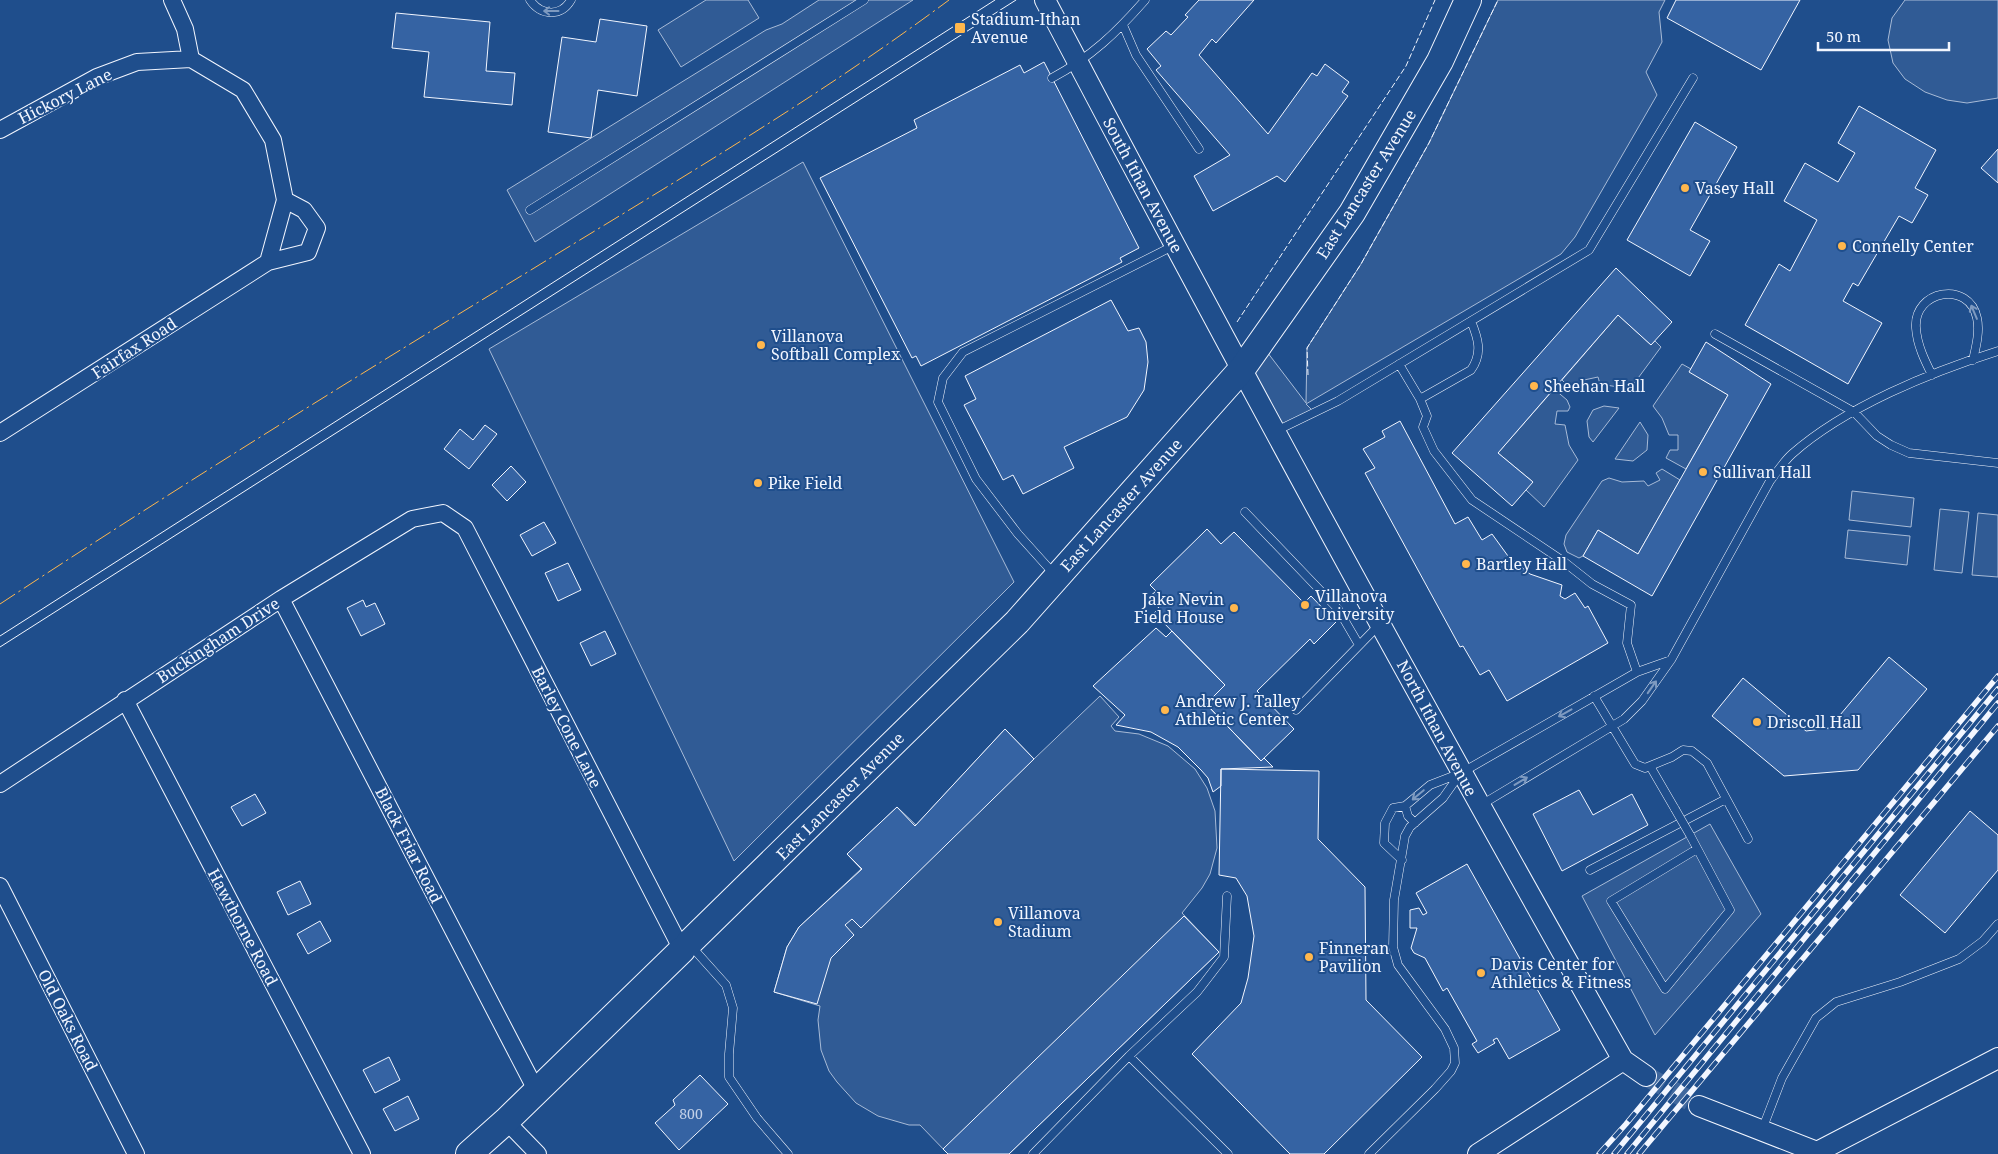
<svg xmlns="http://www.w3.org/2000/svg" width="1998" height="1154" font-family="'Noto Serif',serif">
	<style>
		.built { fill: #305b95; stroke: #a8bbd7 }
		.building { fill: #3563a3; stroke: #f2f6ff }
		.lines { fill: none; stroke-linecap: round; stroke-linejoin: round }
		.tertiary-tunnel { stroke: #3f679d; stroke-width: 20; stroke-dasharray: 20 10; stroke-linecap: butt }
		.service-casing { stroke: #f2f6ff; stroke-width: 9 }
		.minor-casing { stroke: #f2f6ff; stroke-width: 18 }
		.tertiary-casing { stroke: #f2f6ff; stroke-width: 22 }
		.trunk-casing { stroke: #f2f6ff; stroke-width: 28 }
		.service { stroke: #1f4e8c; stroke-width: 8 }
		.minor { stroke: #1f4e8c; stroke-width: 16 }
		.tertiary { stroke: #1f4e8c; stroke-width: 20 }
		.trunk { stroke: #1f4e8c; stroke-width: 26 }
		.tram { stroke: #f2f6ff; stroke-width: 1 }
		.rail-casing { stroke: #f2f6ff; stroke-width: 5.5 }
		.rail { stroke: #1f4e8c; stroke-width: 4; stroke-dasharray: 11; stroke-linecap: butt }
		.service-bridge-casing { stroke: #f2f6ff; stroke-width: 9; stroke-linecap: butt }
		.service-bridge { stroke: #1f4e8c; stroke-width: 8 }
		.fence { stroke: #f2f6ff; stroke-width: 1; stroke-dasharray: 6 2.5; stroke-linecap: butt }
		.power { stroke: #ffb74d; stroke-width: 1; stroke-dasharray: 18 4 2.5 4; stroke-linecap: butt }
		.oneway { stroke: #7e9ac0 }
		.poi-dot { fill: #ffb74d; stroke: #1f4e8c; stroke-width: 2 }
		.labels { text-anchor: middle; stroke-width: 4; stroke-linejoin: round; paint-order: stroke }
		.number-label { font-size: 14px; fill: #c3d1e8 }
		.poi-label { font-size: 16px; fill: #f2f6ff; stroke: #1f4e8c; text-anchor: start }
		.street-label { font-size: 16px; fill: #f2f6ff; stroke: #1f4e8c }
	</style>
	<rect width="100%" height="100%" fill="#1f4e8c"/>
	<path class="built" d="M706,0H748L759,18L681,67L658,30Z
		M819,0H913L535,242L507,190L766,30L782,24Z
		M1498,0H1665L1659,12L1662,42L1646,72L1657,95L1575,237L1561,254L1306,404L1314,412L1276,431L1242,369L1261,344L1306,403L1307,348L1361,264L1429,143Z
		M1905,0H1998V98L1967,103L1947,100L1925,92L1905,79L1893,63L1888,40L1892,18Z
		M803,162L1014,582L734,861L489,349Z
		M1618,315L1651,345L1655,341L1661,347L1630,389L1600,384L1598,377L1584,380L1586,389L1572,390L1562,380Z
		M1682,364L1691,369L1690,372L1728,395L1686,469L1666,458L1670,450H1678V435H1669L1662,418L1653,406Z
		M1554,389L1567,400L1570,407L1568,411H1557L1555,424L1565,425L1569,445L1578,460L1544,507L1526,490L1532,481L1498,453Z
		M1604,406L1619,408L1593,442L1589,437L1587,421L1593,410Z
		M1640,422L1648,435L1647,450L1633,461L1615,459Z
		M1662,469L1680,480L1638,554L1598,530L1583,556L1579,558L1567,552L1564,544L1566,535L1602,481L1609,478L1622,482L1644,481L1648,486L1660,480L1656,473Z
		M1852,491L1914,498L1911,527L1849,520Z
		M1940,509L1969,512L1962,573L1934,570Z
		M1978,513L1998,515V577L1972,575Z
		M1848,530L1910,536L1907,565L1845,558Z
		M1100,696L1119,717L1111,726L1115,731L1139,734L1168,746L1195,769L1207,788L1215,811L1217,848L1210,874L1202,888L1182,913L1219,952L1009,1154H948L920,1125H909L878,1116L856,1103L837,1082L829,1071L821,1050L818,1020L820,1006L774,992L787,947L799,927L861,869L847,854L897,807L916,825L1005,729L1034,759Z
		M1710,824L1761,914L1655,1035L1582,896Z"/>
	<path class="building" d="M1199,0H1254L1216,43L1212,39L1199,55L1268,134L1312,73L1317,76L1325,64L1349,82L1342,92L1348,96L1285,182L1277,176L1213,211L1194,176L1230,155L1156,70L1161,66L1147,49L1166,31L1171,35L1188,17L1185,15Z
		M1676,0H1800L1761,70L1667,18Z
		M396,13L490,22L486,71L515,73L512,105L424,97L429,52L392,48Z
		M600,19L647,26L637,96L598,90L591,138L548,132L562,37L596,42Z
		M1044,62L1139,248L1120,258L1122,262L921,366L916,356L912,358L820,178L917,128L914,120L1020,65L1024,73Z
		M1859,106L1936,150L1915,188L1928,195L1912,223L1899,216L1858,286L1853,283L1843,301L1882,323L1848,384L1745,325L1779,264L1790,271L1817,220L1784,201L1805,163L1838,182L1855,153L1838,143Z
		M1695,122L1737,147L1690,230L1710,241L1690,276L1627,240Z
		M1998,149V183L1981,168Z
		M1616,268L1672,322L1651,345L1618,315L1498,453L1533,482L1512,506L1452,453Z
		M1111,300L1128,331L1139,328L1146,342L1148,362L1144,390L1127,417L1064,447L1074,468L1023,494L1013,475L1003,480L964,405L976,399L965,376Z
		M1706,342L1771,384L1652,596L1583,556L1598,530L1638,554L1728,395L1689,372Z
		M1400,421L1455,524L1468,517L1482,540L1492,534L1508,556L1530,574L1562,585L1560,596L1565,599L1575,593L1585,608L1588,606L1608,643L1507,701L1489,670L1480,675L1463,646L1460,647L1365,473L1375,468L1363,449L1385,437L1382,431Z
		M485,425L497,434L469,469L444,449L460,429L473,440Z
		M511,466L526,482L507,501L492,485Z
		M544,522L556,543L532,556L520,535Z
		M1207,529L1221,544L1234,532L1304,603L1311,596L1336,622L1314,644L1310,639L1257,691L1294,729L1261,761L1206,704L1225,685L1154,613L1159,608L1148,598L1156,591L1150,585Z
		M568,563L581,590L558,601L545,573Z
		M363,600L366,607L375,603L385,624L361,636L347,608Z
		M1156,628L1166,637L1172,631L1225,685L1206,704L1261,761L1264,758L1273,767L1221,769V786L1213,792L1208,778L1201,770L1178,747L1151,732L1116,725L1125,715L1093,686Z
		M605,631L616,654L591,666L580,643Z
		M1889,657L1927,689L1858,770L1784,776L1712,716L1743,678L1806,731L1829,728Z
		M1005,729L1034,759L861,928L852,919L845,925L854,935L831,958L817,1004L774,992L787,947L799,927L862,869L847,854L897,807L915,826Z
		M1221,769L1319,771L1318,839L1365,887L1366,1000L1422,1057L1324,1154H1290L1192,1054L1241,1003L1248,978L1254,936L1247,896L1236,878L1219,875Z
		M1579,790L1593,815L1632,794L1648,825L1562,871L1533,814Z
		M255,794L266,813L242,826L231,807Z
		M1970,811L1998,835V870L1945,933L1900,895Z
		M1467,864L1560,1030L1509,1059L1497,1038L1493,1040L1495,1043L1478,1053L1472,1044L1477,1041L1447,988L1443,991L1425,958L1414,953L1411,948L1417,928H1410V910L1419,908L1423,915L1427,913L1416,893Z
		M300,881L311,904L288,915L277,892Z
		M1184,916L1219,952L1009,1154H948L943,1149Z
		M320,921L331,941L308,954L297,934Z
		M389,1057L400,1080L375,1093L363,1070Z
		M700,1075L728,1104L679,1150L655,1123L675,1105L673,1100Z
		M408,1096L419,1119L395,1131L383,1109Z"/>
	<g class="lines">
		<path class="tertiary-tunnel" d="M1646,1076L1699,1106"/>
		<defs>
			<path id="service" d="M530,0C541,16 561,17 571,0
				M1123,25L1136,55L1199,149
				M1052,78C1091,57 1116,33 1145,0
				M530,210L864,0
				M1715,334L1854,412L1877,436L1891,445L1909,453L1998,463
				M1399,364L1420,399L1427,416L1423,427L1434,451L1472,500L1563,561L1592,584L1631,605L1627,643L1637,672
				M1932,375C1925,361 1917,345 1916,328C1913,290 1969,280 1977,318C1980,331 1976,347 1973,360
				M1420,399L1471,370C1483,353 1478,338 1471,321
				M1276,431L1338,401L1589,250L1693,78
				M1245,512L1338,609L1359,645
				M1054,574L1018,534L976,479L938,402L943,378L963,352L1175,245
				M1594,696L1635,764L1645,768L1672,757L1683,750L1692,751L1707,763L1748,839
				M1296,710L1379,625
				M1650,766L1675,809
				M1481,805L1624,719L1642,701L1671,660L1770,481C1777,472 1784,461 1792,454C1845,407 1931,372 1998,351
				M1405,806L1408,816L1415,823
				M1690,835L1730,910L1665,989L1611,901L1697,849
				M1402,860L1384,843L1385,823L1393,808L1405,806L1430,785L1461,773L1637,672L1671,660
				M1590,870L1726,799
				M691,946L726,985L733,1008L729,1054V1077L757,1118L788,1154
				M1129,1056L1197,992L1224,957L1227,896
				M1762,1130L1782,1078L1816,1018L1836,1002L1900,982L1959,959L1983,941L1998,924
				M1033,1154L1129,1056L1228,1154
				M1369,1154L1435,1089L1451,1071L1455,1063L1454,1048L1445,1029L1398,965L1393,947L1394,900L1405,836L1410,827L1443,798L1460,774"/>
			<path id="minor" d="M172,0L185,29L191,59
				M191,59L243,90L273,140L285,200L268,262
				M0,130L97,77L137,62L191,59
				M0,433L268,262L308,252L317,228L304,210L285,200
				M281,599L536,1090
				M125,700L362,1154
				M0,784L281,599L412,519L443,513L465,528L682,950
				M0,886L136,1154
				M506,1121L538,1154"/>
			<path id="tertiary" d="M1045,0C1232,356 1425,710 1623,1060L1646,1076
				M1699,1106L1817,1152L1998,1058
				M1478,1154L1623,1060"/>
			<path id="trunk" d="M689,943L1017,622L1242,369L1352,213L1440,61L1468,0
				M469,1154L506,1121L682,950"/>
		</defs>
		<use href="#service" class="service-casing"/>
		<use href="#minor" class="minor-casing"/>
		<use href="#tertiary" class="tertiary-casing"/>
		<use href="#trunk" class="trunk-casing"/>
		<use href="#service" class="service"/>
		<use href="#minor" class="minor"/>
		<use href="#tertiary" class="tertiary"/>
		<use href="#trunk" class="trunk"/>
		<path class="tram" d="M0,636L995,0
			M0,647L1016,0"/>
		<defs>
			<path id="rail" d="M1599,1154L1626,1124L1998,676
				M1614,1154L1998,689
				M1627,1154L1998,703
				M1639,1154L1998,726"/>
		</defs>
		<use href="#rail" class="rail-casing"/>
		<use href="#rail" class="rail"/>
		<defs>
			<path id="service-bridge" d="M1675,809L1690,835"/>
		</defs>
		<use href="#service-bridge" class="service-bridge-casing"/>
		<use href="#service-bridge" class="service-bridge"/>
		<path class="fence" d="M1237,322L1406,66L1435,0
			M1308,375L1307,348L1361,264L1429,143L1498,0"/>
		<path class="power" d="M0,604C173,490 349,381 526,273C669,185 815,100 949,0"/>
	</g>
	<defs><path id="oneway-shaft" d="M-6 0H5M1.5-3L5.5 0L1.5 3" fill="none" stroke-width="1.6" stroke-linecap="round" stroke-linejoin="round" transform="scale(1.25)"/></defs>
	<g class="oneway">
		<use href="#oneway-shaft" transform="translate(551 11) rotate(-180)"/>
		<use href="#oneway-shaft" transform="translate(1974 312) rotate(-113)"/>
		<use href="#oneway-shaft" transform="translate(1652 687) rotate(-55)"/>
		<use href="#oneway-shaft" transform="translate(1565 713) rotate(151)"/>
		<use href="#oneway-shaft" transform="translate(1521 781) rotate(-31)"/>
		<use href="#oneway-shaft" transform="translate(1418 795) rotate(140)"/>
	</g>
	<g class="poi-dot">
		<rect x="954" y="22" width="12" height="12" rx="2.5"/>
		<circle cx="1685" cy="188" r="5"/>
		<circle cx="1842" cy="246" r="5"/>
		<circle cx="761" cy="345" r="5"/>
		<circle cx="1534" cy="386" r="5"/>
		<circle cx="1703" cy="472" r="5"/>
		<circle cx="758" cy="483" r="5"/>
		<circle cx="1466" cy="564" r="5"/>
		<circle cx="1305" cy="605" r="5"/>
		<circle cx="1234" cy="608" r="5"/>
		<circle cx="1165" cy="710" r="5"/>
		<circle cx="1757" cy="722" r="5"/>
		<circle cx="998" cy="922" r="5"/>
		<circle cx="1309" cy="957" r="5"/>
		<circle cx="1481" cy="973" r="5"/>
	</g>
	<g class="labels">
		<g class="number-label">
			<text x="691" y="1119">800</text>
		</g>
		<g class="poi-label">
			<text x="971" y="25">Stadium-Ithan<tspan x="971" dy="18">Avenue</tspan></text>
			<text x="1695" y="194">Vasey Hall</text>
			<text x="1852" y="252">Connelly Center</text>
			<text x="771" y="342">Villanova<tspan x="771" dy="18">Softball Complex</tspan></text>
			<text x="1544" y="392">Sheehan Hall</text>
			<text x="1713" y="478">Sullivan Hall</text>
			<text x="768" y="489">Pike Field</text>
			<text x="1476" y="570">Bartley Hall</text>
			<text x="1315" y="602">Villanova<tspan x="1315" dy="18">University</tspan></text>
			<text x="1224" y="605" text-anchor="end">Jake Nevin<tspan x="1224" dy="18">Field House</tspan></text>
			<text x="1175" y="707">Andrew J. Talley<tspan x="1175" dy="18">Athletic Center</tspan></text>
			<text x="1767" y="728">Driscoll Hall</text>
			<text x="1008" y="919">Villanova<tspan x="1008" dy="18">Stadium</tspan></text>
			<text x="1319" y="954">Finneran<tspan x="1319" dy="18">Pavilion</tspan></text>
			<text x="1491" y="970">Davis Center for<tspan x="1491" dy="18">Athletics &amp; Fitness</tspan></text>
		</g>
		<g class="street-label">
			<text transform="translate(65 96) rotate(-27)" y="6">Hickory Lane</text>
			<text transform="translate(1366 184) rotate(-58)" y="6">East Lancaster Avenue</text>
			<text transform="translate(1143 185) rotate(62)" y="6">South Ithan Avenue</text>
			<text transform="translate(134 348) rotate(-33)" y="6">Fairfax Road</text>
			<text transform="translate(1121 505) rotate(-48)" y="6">East Lancaster Avenue</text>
			<text transform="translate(218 640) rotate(-33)" y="6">Buckingham Drive</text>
			<text transform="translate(567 727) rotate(63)" y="6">Barley Cone Lane</text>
			<text transform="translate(1437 728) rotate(62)" y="6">North Ithan Avenue</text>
			<text transform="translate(840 796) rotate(-45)" y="6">East Lancaster Avenue</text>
			<text transform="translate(409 845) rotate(63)" y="6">Black Friar Road</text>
			<text transform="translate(243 927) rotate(62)" y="6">Hawthorne Road</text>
			<text transform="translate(68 1020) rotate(63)" y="6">Old Oaks Road</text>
		</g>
	</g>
	<path d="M1818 42v8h131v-8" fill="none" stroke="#f2f6ff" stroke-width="2.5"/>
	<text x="1826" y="42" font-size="15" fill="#f2f6ff" stroke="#1f4e8c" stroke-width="4" paint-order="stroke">50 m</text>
</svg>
